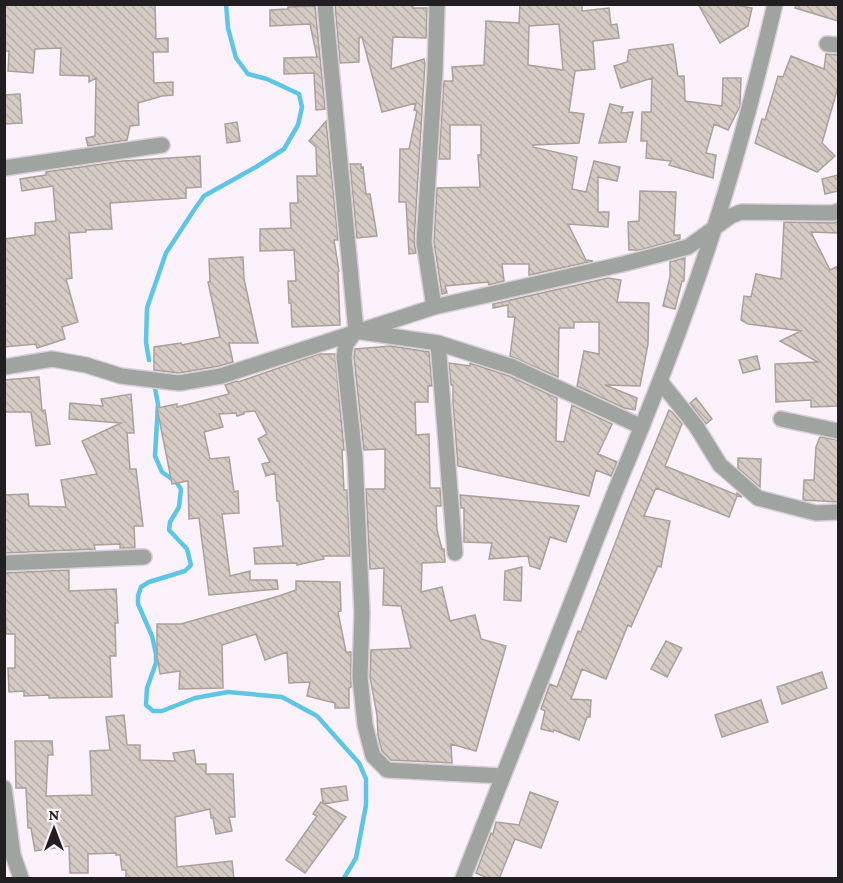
<svg xmlns="http://www.w3.org/2000/svg" width="843" height="883" font-family="'Crimson Pro',serif">
	<style>
		.lines { fill: none; stroke-linecap: round; stroke-linejoin: round }
		.stream { stroke: #5ec5e6; stroke-width: 4.5 }
		.building { fill: url(#building-back-hatch); stroke: #aba099; stroke-width: 1.5; fill-rule: evenodd }
		.street-casing { stroke: #d7cfd7; stroke-width: 18 }
		.street { stroke: #9fa4a0; stroke-width: 15 }
	</style>
	<defs>
		<pattern id="building-back-hatch" width="6" height="6" patternUnits="userSpaceOnUse" patternTransform="scale(1.5)"><rect width="6" height="6" fill="#d6cbc4"/><path d="M-1 5l2 2M0 0l6 6M5-1l2 2" fill="none" stroke="#b7aea8"/></pattern>
	</defs>
	<rect width="100%" height="100%" fill="#faf1fa"/>
	<g class="lines">
		<path class="stream" d="M149,360L146,342L147,308L166,253L194,210L204,196L256,167L284,149L298,125L302,107L299,94L267,79L248,74L236,58L228,28L226,4
			M154,383L158,404L155,456L162,472L176,482L181,489L179,507L170,522L169,530L187,549L191,565L185,571L149,582L141,587L138,596V604L152,636L156,654V663L147,688L146,705L153,711H162L195,698L228,692L282,697L317,716L359,763L366,779V805L356,858L344,878"/>
	</g>
	<path class="building" d="M4,4H155L156,39L168,38V52H153L154,83L173,82V95L162,96L138,103L139,125L130,126L127,140L88,146L86,138L95,136L96,78L89,82V76L60,75L61,48L35,49L33,73L8,71L9,51H4Z
		M335,4H413V8H427L426,38L393,37L391,69L424,59L425,63L414,241L416,253L409,254L406,202H399L400,149H409L417,111L414,110L416,103L382,112L362,37L359,38V62L340,63Z
		M520,4H582V11L609,8L611,25L617,24L619,38L593,41L595,69L575,71L569,112L584,114L579,143L533,145V147L577,157L572,189L586,192L594,161L620,167L617,181L598,177V212H609L608,227L568,224L586,260L593,261L529,275V264H502L504,281L489,285L488,282L445,286L447,293L442,294L434,242L437,188L480,187L478,155H481V125H450V159H439L444,81H453L452,67L484,65L486,21L519,23ZM559,24L563,70L528,65L529,26Z
		M698,4H730L752,8L748,26L720,43Z
		M796,4H838V21L795,8Z
		M315,6L325,109L316,110L314,73L284,74V58L317,57L310,24L270,26V10L288,9V7Z
		M673,44L678,76H684L685,101L722,106L723,78H741L740,106L728,130L714,124L706,153L716,155L713,178L669,165L671,161L646,158L647,141H641L642,112H651L652,78L621,88L614,66L627,62L629,50Z
		M826,54L838,55V87L822,143L835,156L817,172L755,143L762,119L765,120L778,76L783,77L791,56L824,69Z
		M20,94L22,123L4,124V95Z
		M610,104L623,107L621,113L633,112L626,142L599,143Z
		M326,121L338,240H334L339,271L338,272L340,325L292,327L291,303H289L288,281H296L294,250L260,251V229L291,228L290,203H298L297,176H317L316,147L309,141Z
		M237,122L240,141L227,143L225,124Z
		M200,156L201,187L186,188V198L110,203L112,229L86,230V232L69,233L72,278L66,279L78,322L62,327L65,339L37,348L36,344L4,347V239L35,235V223L56,221L53,186L22,191L20,179L46,175V172L123,161Z
		M350,164H361V168L363,167L366,194H370L377,236L357,238Z
		M838,175V191L825,194L822,179Z
		M640,191L676,192L674,235H680V239L640,250H629L628,222L639,221Z
		M838,221V233L811,232L830,270L838,266V406L811,407V400L776,402L775,364L818,362L780,341L801,331L748,324L741,320L744,296L751,297L756,274L781,279L784,222L833,223Z
		M243,257L244,279L258,343H229L233,362L219,366L179,373L154,370V347L181,343L182,345L220,337L208,282L210,281L209,259Z
		M685,258L684,281H682L675,309L663,306L670,277V262Z
		M608,278L621,280L617,302L649,303L648,344L640,386L605,385L637,398L635,410L624,408L577,386L584,351L599,354V322H574V328H559L558,377L510,356L515,317H508V305L493,308V304Z
		M391,346L429,352L432,386H428V402H415L416,435L429,434L430,488H440L441,506H436L437,530L442,549H444L445,562L422,563L421,592L442,587L450,621L475,615L481,639L506,646L476,751L451,744L452,763L391,760L382,751L378,736L377,715L370,677L371,650L411,648L401,606L383,605L384,568L370,569L366,489H385V449L364,450L354,357L355,349Z
		M319,354H335L344,450H342L344,490H347L350,556H323L324,559L297,565V563L255,564L254,548L283,546L279,501H277L275,473L266,476L262,464L270,462L258,439L267,434L255,411L244,412V414L237,416L236,413L219,414L223,427L204,432L210,459L229,457L234,492L238,491L239,513L222,514L230,576L250,571V580H277L278,589L209,595L199,518L189,519L188,481L172,484L157,408L177,404V407L229,394L225,385L237,381L238,382Z
		M757,356L760,369L743,373L739,360Z
		M449,363L470,366V363L509,376L557,398L556,441L564,442L572,405L612,424L598,454L617,462L611,476L596,470L589,496L458,466L453,403V385H451Z
		M39,377L42,411L45,410L50,444L36,446L31,412H4V380Z
		M131,394L134,433H127L130,469H136L143,526H134L135,548H120V544L94,545L95,549L4,553V495L28,494L29,506L66,507L61,480L97,474L82,441L121,423L69,419L70,403L103,406L101,399Z
		M696,398L712,419L706,424L690,403Z
		M669,410L672,412L682,424L665,466L737,495V493L742,497L737,496L729,517L656,488L644,516L670,521L661,567L658,566L631,627L628,625L606,679L582,669L571,699L591,700L590,717H587L579,740L554,730L553,732L541,729L545,711L541,709L550,684L557,687L578,631L581,632L626,515Z
		M820,437L838,440V502L803,500L804,480H814L816,447Z
		M738,458L761,459L760,487L738,468Z
		M460,495L579,506L566,542L550,537L540,569L530,566L528,556L489,559L492,543L464,542V508H461Z
		M522,567L521,601L504,600L505,571Z
		M69,570V591L116,589L118,623H115L116,656H110L112,697L49,698V695L24,696V691L9,692L8,668H15V634H6L4,573Z
		M296,581L340,582L341,611L338,612L346,652H351V687L349,688V708H335V703L307,696L310,682L289,683L287,652L265,660L256,634L222,645L223,688L179,689L180,671L160,674L158,660H157V624H181L279,596L296,590Z
		M666,641L682,648L667,677L651,669Z
		M822,672L827,688L782,704L777,687Z
		M761,700L768,722L722,737L715,715Z
		M124,715L127,745H140V760L175,761L173,753L194,750L196,764H206V774H233L235,817H229L232,831L216,834L213,818H211L210,809L175,817L177,867L232,861L234,879H126V870H122L120,855H116V853L88,854V873H70L69,846L35,851L31,828H28L26,788H16L15,741H52L53,755H48L46,796L92,795L90,751L110,750L106,717Z
		M346,786L348,800L324,804L346,817L305,873L286,860L317,816L313,814L321,802L323,803L321,789Z
		M530,792L558,802L541,848L515,839L499,879H490L476,873L491,833L493,834L496,822L519,825Z"/>
	<g class="lines">
		<defs>
			<path id="street" d="M325,4L356,331L346,344L344,357L355,458L362,613L360,677L365,725L373,756L387,770L503,776
				M827,44L838,45
				M4,168L162,145
				M434,307L424,242L435,71L437,4
				M362,332L438,343L513,367L642,427
				M438,343L455,553
				M4,367L52,359L86,365L121,376L179,383L221,376L434,307L623,264L688,247L731,216L741,212L833,213L838,211
				M660,381L696,426L720,465L758,498L816,513L838,512
				M781,419L838,431
				M4,563L144,557
				M4,788L13,855L21,878
				M463,878L616,489C652,404 686,317 714,229C738,155 757,80 775,4"/>
		</defs>
		<use href="#street" class="street-casing"/>
		<use href="#street" class="street"/>
	</g>
	<rect width="843" height="883" fill="none" stroke="#221f22" stroke-width="12"/>
	<g transform="translate(54 829)" stroke="#faf1fa" stroke-width="4.5" paint-order="stroke">
	<path d="M0-4.5L10 22L0 15L-10 22Z" fill="#221f22"/>
	<text y="-9" font-size="16" font-weight="bold" text-anchor="middle" fill="#221f22">N</text>
	</g>
</svg>
